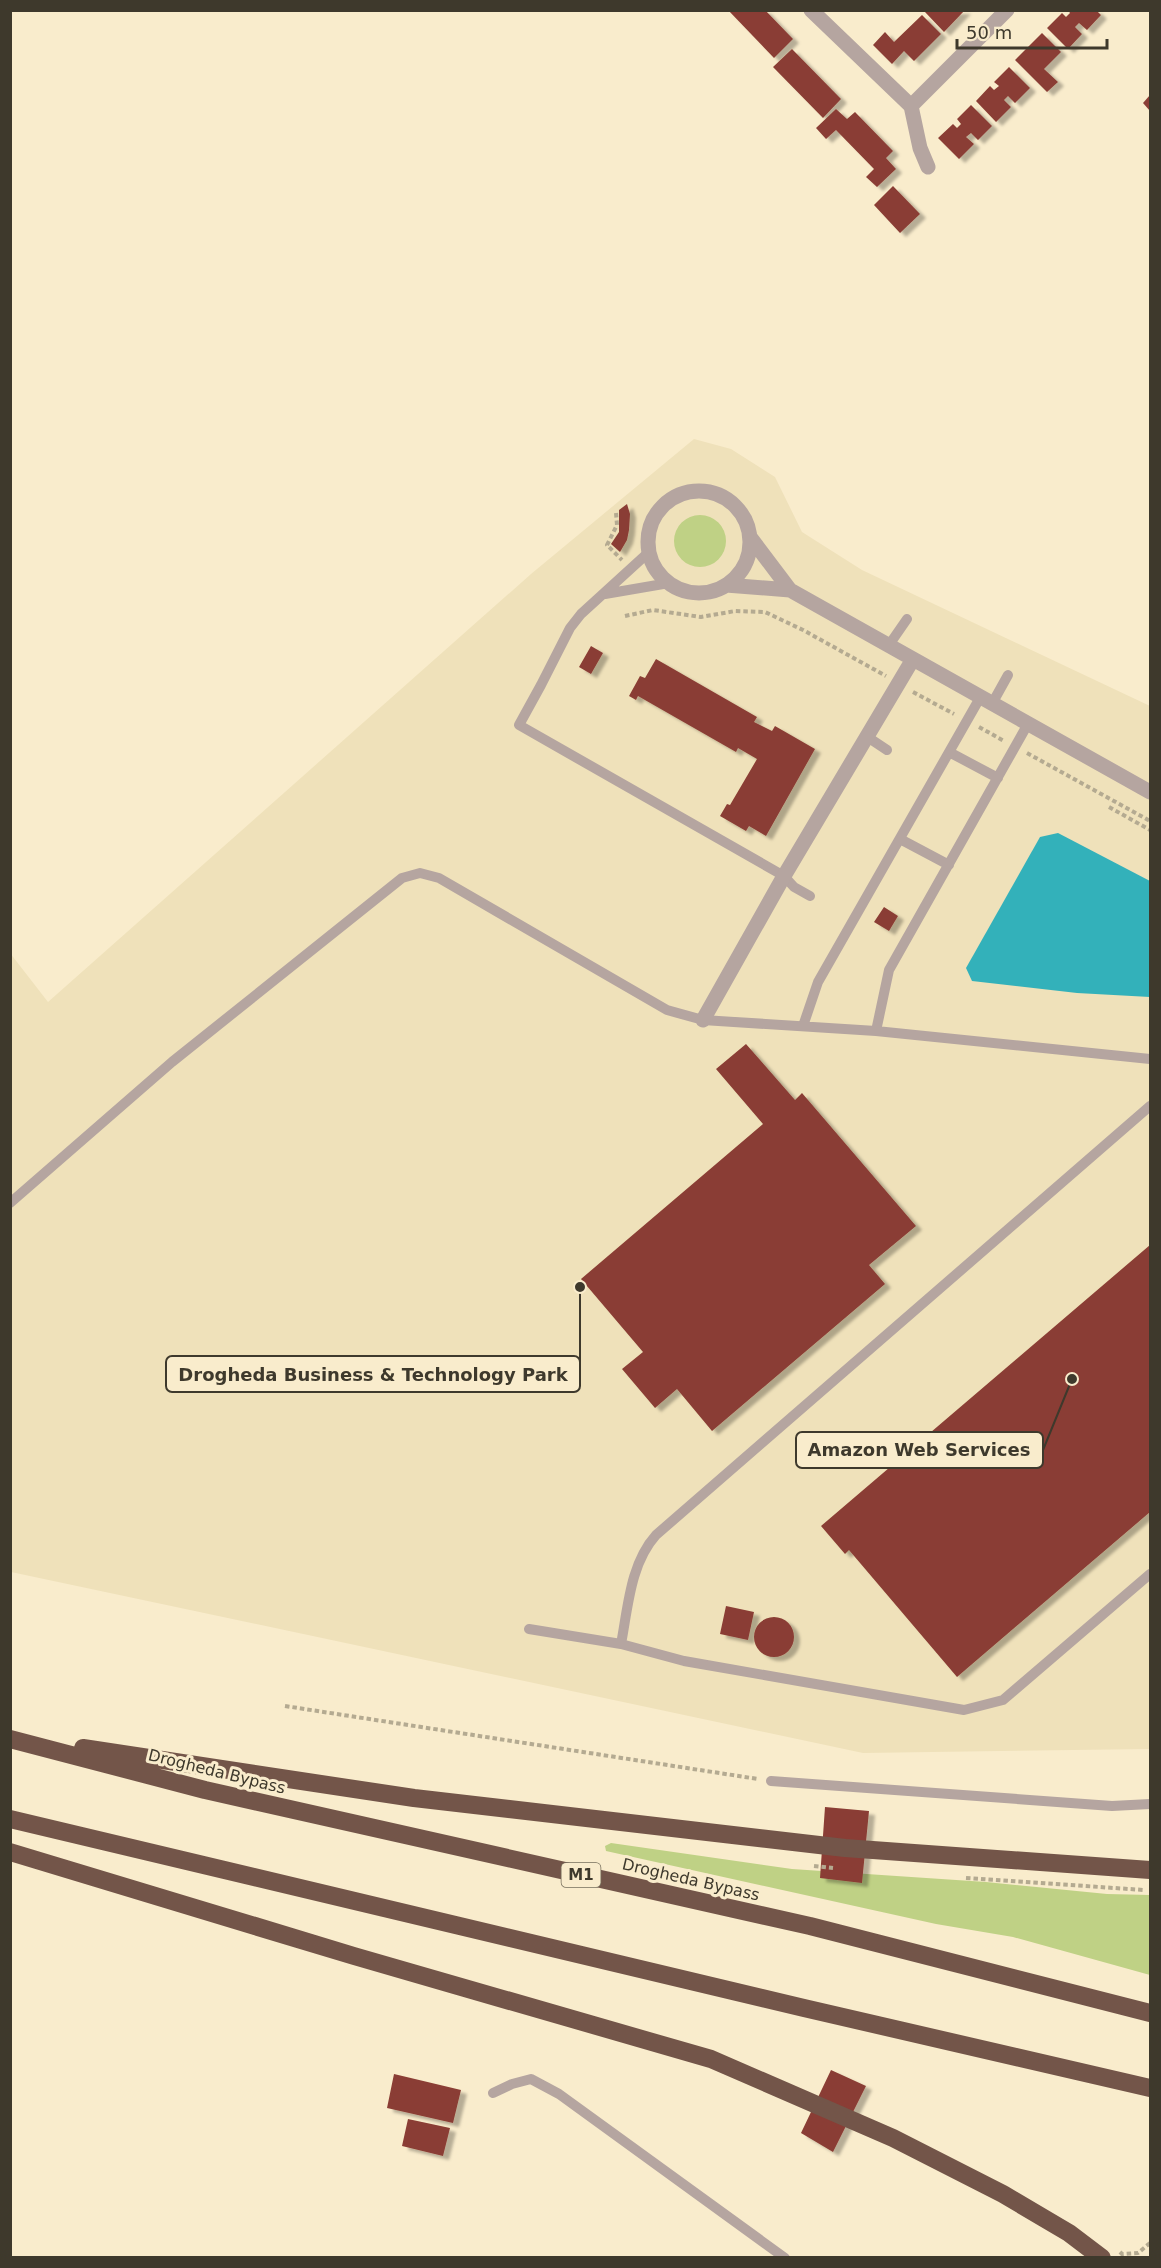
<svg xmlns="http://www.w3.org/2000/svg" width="1161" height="2268" font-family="'DejaVu Sans',sans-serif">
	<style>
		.built { fill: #efe1ba }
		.green { fill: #bfd185 }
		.water { fill: #33b1ba }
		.building { fill: #8a3e34; filter: url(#shadow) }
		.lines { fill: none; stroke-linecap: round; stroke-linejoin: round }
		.path { stroke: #b4aa91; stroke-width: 4; stroke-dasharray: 4.5 3; stroke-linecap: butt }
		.service { stroke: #b5a5a0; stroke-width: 10 }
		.minor { stroke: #b5a5a0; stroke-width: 15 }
		.motorway { stroke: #735549; stroke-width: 18 }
		.labels { text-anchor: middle; stroke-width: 6; stroke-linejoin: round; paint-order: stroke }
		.shield { fill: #f9eccc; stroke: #766f5c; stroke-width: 1.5 }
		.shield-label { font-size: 15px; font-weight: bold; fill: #3e392c }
		.street-label { font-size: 16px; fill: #3e392c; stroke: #f9eccc }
		.leader { fill: none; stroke: #3e392c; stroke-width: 2 }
		.callout-dot { fill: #3e392c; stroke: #f9eccc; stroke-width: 2 }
		.callout { fill: #f9eccc; stroke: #3e392c; stroke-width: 2 }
		.callout-label { font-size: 18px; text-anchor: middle; font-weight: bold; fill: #3e392c }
	</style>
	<defs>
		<filter id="shadow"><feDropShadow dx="6" dy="4" stdDeviation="1.5" flood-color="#0004"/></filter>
	</defs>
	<rect width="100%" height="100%" fill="#f9eccc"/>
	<path class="built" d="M694,439L731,449L775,477L802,532L862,570L1150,706V1749L863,1753L11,1572L10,953L48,1002L531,574Z"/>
	<path class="green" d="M674 541a26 26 0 1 1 52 0a26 26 0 1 1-52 0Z
		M611,1843L792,1869L986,1882L1107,1894L1150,1895V1975L1013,1937L936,1924L606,1851L605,1846Z"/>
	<path class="water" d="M1058,833L1150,881V997L1077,993L972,981L966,968L1040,837Z"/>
	<path class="building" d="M728,10H765L793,39L774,58Z
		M927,10H965L944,32L925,12Z
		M1068,10H1096L1101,15L1087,30L1079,23L1075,27L1082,34L1068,49L1047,28L1062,13L1066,17L1070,13Z
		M922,15L941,34L914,61L904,51L892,64L873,45L885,32L894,42Z
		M1042,33L1061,52L1044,69L1058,82L1047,92L1015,60Z
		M792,49L841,99L823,118L773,67Z
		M1009,67L1030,88L1015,103L1008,96L1004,100L1011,107L996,122L976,101L990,86L994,90L999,86L994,82Z
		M1150,95V111L1143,103Z
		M971,105L992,126L978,140L971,133L966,137L974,144L959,159L938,138L953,124L957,128L961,124L957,119Z
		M836,109L847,119L855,112L893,151L886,158L896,169L877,187L866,177L874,169L836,130L826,139L816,128Z
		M893,186L920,214L900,233L874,205Z
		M627,504L630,514L629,530L627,540L620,552L611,544L619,532V510Z
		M591,646L603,653L591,674L579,667Z
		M656,659L757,717L754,722L772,731L775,726L815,749L766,836L749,826L746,831L720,816L727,804L730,805L757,759L738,748L736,752L638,696L636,700L629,696L640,676L645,678Z
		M884,907L898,916L889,931L874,922Z
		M746,1044L795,1100L802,1093L916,1226L869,1265L885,1284L712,1431L677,1389L655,1408L622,1369L643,1352L581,1279L763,1124L716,1069Z
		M1150,1245V1512L957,1677L849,1550L845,1554L821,1526Z
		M726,1606L754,1612L748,1640L720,1634Z
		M754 1637a20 20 0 1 1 40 0a20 20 0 1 1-40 0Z
		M825,1807L869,1811L862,1883L820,1878Z
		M831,2070L866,2086L833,2152L801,2133Z
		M394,2074L461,2090L453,2123L387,2108Z
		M408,2119L450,2128L443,2156L402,2146Z"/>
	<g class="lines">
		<path class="path" d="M616,513L617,525L607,545L622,560
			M625,616L653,610L701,617L735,611L765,612L803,630L886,676
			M913,692L954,714
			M979,727L1004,741
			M1027,753L1150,821
			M1109,807L1150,830
			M285,1706L758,1779
			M814,1866L833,1868
			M966,1878L1144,1890
			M1120,2252L1122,2254L1138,2253L1150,2243"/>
		<path class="service" d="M649,552L581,614L570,628L541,685L519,725L784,876L794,887L810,896
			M605,594L669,583
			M889,645L907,619
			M993,702L1008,675
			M866,736L887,750
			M949,752L998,778
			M900,839L949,865
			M803,1026L818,982L981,696
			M876,1031L889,970L1029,722
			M10,1203L172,1062L402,878L420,873L439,878L667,1010L703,1020L876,1031L1150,1059
			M529,1629L621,1644L684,1661L964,1710L1003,1700L1150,1574
			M621,1644C628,1608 630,1564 656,1535L1150,1106
			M771,1781L1112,1806L1150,1804
			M493,2093L512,2084L531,2079L559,2094L785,2258"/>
		<path class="minor" d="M811,10L911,106L920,148L928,167
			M911,106L1007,10
			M648 542a51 51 0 1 1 102 0a51 51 0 1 1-102 0Z
			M726,585L790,590L750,537
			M790,590L1150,792
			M703,1020L784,876L913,659"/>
		<path class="motorway" d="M10,1739L205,1790L810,1926L1150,2013
			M83,1748L414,1798L845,1848L1150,1870
			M10,1819L804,2008L1150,2088
			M10,1852L354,1956L711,2059L893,2138L1003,2194L1069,2233L1102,2258"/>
	</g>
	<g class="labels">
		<rect class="shield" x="561.5" y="1863" width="39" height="24" rx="4.5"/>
		<g class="shield-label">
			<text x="581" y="1880">M1</text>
		</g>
		<g class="street-label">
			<text transform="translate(217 1771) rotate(14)" y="6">Drogheda Bypass</text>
			<text transform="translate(691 1879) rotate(13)" y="6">Drogheda Bypass</text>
		</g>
	</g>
	<path class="leader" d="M580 1287L580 1374M1072 1379L1043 1450"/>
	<g class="callout-dot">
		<circle cx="580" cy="1287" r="6"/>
		<circle cx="1072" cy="1379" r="6"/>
	</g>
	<g class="callout">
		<rect x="166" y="1356" width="414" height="36" rx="6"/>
		<rect x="796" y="1432" width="247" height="36" rx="6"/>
	</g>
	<g class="callout-label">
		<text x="373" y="1381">Drogheda Business &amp; Technology Park</text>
		<text x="919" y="1456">Amazon Web Services</text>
	</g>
	<rect width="1161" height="2268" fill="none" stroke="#3e392c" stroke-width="24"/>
	<path d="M957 39v9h150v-9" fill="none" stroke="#3e392c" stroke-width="3"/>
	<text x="966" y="39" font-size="18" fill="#3e392c" stroke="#f9eccc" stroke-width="4.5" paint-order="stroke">50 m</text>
</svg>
